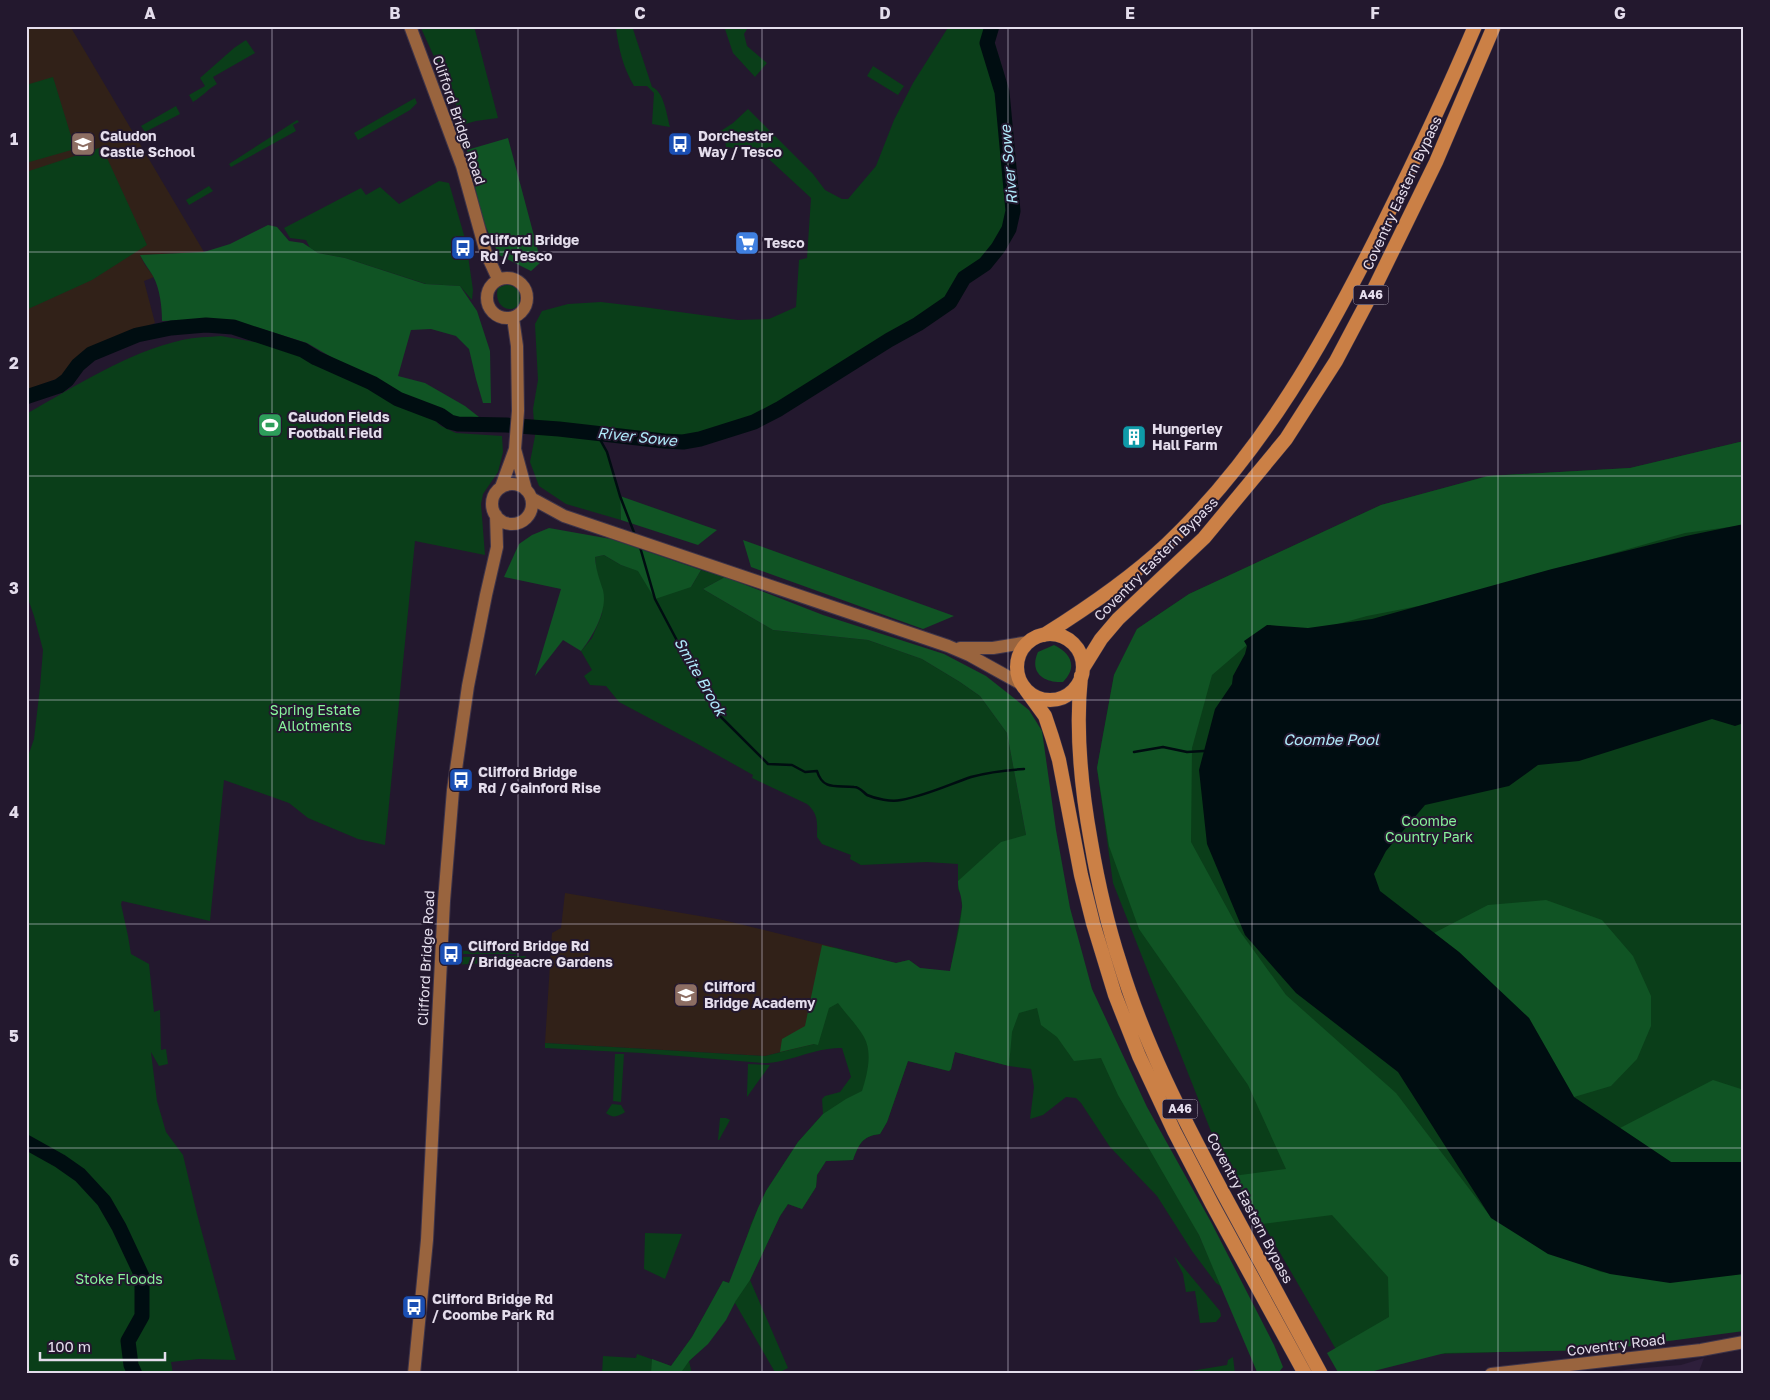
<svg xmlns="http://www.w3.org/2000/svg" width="1770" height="1400" font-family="'Golos Text',sans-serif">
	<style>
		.built { fill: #2e1f3b }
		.education { fill: #312118 }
		.green { fill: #0a3e19 }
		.forest { fill: #105424 }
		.water { fill: #000d11 }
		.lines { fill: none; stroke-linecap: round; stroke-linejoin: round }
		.stream { stroke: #000d11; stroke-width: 2.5 }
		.river { stroke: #000d11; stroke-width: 15 }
		.secondary-casing { stroke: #3e3449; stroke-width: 14 }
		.trunk-casing { stroke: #3e3449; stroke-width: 15 }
		.secondary { stroke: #99643e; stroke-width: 12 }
		.trunk { stroke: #cb8046; stroke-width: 14 }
		.grid { fill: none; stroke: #e4ddec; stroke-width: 1; stroke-opacity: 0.55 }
		.labels { text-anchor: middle; stroke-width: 4; stroke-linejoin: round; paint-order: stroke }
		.shield { fill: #23182e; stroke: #aaa2b3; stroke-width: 1 }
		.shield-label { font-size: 12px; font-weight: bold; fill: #e4ddec }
		.street-label { font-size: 14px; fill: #e4ddec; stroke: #23182e }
		.poi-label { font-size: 14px; font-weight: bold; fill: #e4ddec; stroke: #23182e; text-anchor: start }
		.park-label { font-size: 14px; fill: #88f49c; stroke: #23182e }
		.water-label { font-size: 15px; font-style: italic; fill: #afeafa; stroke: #23182e }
		.neatline { fill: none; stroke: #e4ddec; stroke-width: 2 }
		.grid-label { font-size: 16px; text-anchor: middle; font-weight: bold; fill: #e4ddec }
	</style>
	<rect width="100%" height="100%" fill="#23182e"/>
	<path class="built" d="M1704,1358L1698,1374H1595L1632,1369L1681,1365Z"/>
	<path class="education" d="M26,26H70L204,252L140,255L145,265L154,277L144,281L155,323L89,348L62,377L26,390Z
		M565,893L723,920L833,947L814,1044L765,1056L545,1043L552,933L561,928Z"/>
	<path class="green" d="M420,26H474L498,118L476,121L465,124Z
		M612,26H632L652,87C664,91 667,116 670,127L652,124L654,93L647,86H634C623,67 619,50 616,29H613Z
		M724,26H749L744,34L747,46L767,63L755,77L733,53Z
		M949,26H997L993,38L1004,74L1018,208L1016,226L1000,256L981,273L967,282L963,293L948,307L850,372L754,429L683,442L598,434L607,452L620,496L621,520L566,504L539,486L530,462L535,436L533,409L538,380L535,324L542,311L568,304L601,302L643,307L738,320L769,319L796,307L799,260L807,258L811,198L760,151L726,147L724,134L713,136L733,123L748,109L813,174L825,190L842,199H848L876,166L894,120L913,83Z
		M246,40L255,53L213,77L217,84C208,89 203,96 193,102L189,95L205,86L200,78L234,48Z
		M873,66L904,86L898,95L867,76Z
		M53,77L75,149L26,163V85Z
		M415,98L417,103L410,110L358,140L354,133Z
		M176,106L180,114L145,132L141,126Z
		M297,120L299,122L293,125L296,131L231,167L229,164Z
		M102,147L147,245L92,280L26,310V172Z
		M439,181L449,183L466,242L473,290L472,300L460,286L426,284L345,258L318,253L310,248L306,240L290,238L284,228C310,215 335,201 361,188L366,195L380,187L399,204Z
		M209,186L213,191L189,205L186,200Z
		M508,284L519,289L523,297C516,319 492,308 498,288Z
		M221,336L272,345L303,357L339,373L407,410L431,417L441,426L456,433L502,436L503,452L498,472L483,494L481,504L485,555L415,541L385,845L358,839L308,818L289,803L224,780L210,921L122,901L121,904L128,936L131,954L149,964L154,1012L160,1010L161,1050L166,1049L168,1064L159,1066L151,1052L157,1101L166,1132L183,1155L197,1214L236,1360L199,1359L171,1362L173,1374H26V762L34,739L40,687L43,650L34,616L26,593V414C76,386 126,353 182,340C195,337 208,337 221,336Z
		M1744,441V1327L1600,1349L1438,1354L1345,1365L1214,1139L1113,883L1097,768L1114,675L1137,629L1189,594L1381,505L1488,476L1630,468Z
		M604,555L621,565L691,587L701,570L725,577L703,589L773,630L868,640L922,659L960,682L980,696L1007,733L1041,915L1199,1235L1222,1287L1216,1283L1192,1251L1157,1196L1110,1147L1081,1103L1076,1098L1066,1097L1043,1115L1030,1119L1034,1087L1031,1069L1009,1066L955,1052L951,1069L949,1071L908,1061L887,1122L880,1134C862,1136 859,1144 853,1160L826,1161L817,1175L816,1187L802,1209L788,1204L780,1216L750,1280L788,1368L776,1374L735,1303C722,1327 709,1343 689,1361L692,1374H602L603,1356L636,1358L637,1354L671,1366L692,1337L723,1281L729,1283L739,1261L751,1224L766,1191L798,1142L823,1114L822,1099L825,1096L840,1092L851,1077L842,1048C815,1047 790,1063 763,1063L642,1053L545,1048V1043L765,1056L814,1044L833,947L896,963L909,960L920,968L950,972L962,907L961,895L958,889V864L927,862L861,865L850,859L851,855L822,844L817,837C817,824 819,814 807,804L752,778L753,775L696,743L619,702L606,686L590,685L584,676L592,670L581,651L592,638L602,614L603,592L597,575L595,557Z
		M516,950V954H453L454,951Z
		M526,956L525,960H506L505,962L452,965V958L455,957Z
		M615,1054H624L621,1102L613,1101Z
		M748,1064L770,1065L747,1097V1095Z
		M612,1104L621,1105L625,1112C619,1116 613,1119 606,1113Z
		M720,1118H726L730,1120L719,1140H718Z
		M645,1233L682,1234L665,1279L644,1269Z
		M1174,1256L1220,1311L1221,1316L1216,1322L1200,1323L1195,1291L1186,1292L1183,1274Z
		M1233,1357L1235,1374H1173L1227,1365L1228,1360Z"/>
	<path class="forest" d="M508,138L541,262L531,271L499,255L482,219L467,150Z
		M268,225L277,227L289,241L303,243L318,253L345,258L425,284L460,286L477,311L490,351L491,403H483L476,379L469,349L456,336L431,329L411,330L398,376L425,383L465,406L479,417L474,420L451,418L392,392L307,343L259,328L215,319L162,321C162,307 160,289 153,276C149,269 144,263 140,255L204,252L230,244Z
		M1744,441V525L1685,533L1439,602L1367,616L1309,632L1270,625L1212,675L1192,748L1191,842L1239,930L1286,995L1396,1093L1490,1216L1543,1249L1601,1272L1654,1277L1735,1275L1744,1272V1331L1601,1350L1445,1353L1362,1374H1339L1327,1353L1389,1317L1388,1277L1332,1215L1262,1224L1233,1176L1286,1169L1248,1085L1139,929L1109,846L1097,768L1114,675L1137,629L1189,594L1381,505L1488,476L1630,468Z
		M620,496L717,530L698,545L621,520Z
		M549,528L611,539L701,570L691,587L655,599L638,571L621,565L604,555L595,557C596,570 599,578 603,590C608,610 593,636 581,651L563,640L535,676L561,589L504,577L519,544L532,535Z
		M743,540L954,616L923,629L751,567Z
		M725,577L823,615L944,654L986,676L1029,710L1042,731L1056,830L1070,908L1092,989L1147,1107L1211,1222L1274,1345L1283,1367L1279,1372H1257L1199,1235L1118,1095L1101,1058L1074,1061L1057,1037L1041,1025L1037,1008L1019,1013L1012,1032L1009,1066L955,1052L951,1069L949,1071L908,1061L887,1122L880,1134C862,1136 859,1144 853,1160L826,1161L817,1175L816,1187L802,1209L788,1204L780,1216L750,1280L735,1302L726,1320L708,1344L689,1361L680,1374H651L652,1359L671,1366L692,1337L723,1281L729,1283L758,1208L766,1191L798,1142L823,1114L846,1099L862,1091C867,1075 873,1053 864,1037C857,1025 846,1014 838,1003L829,1008L818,1045L814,1044L780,1052L782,1039L805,1026L822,945L896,963L909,960L920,968L950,971C954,951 960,929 962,908C963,898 958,891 958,881L1001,842L1026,835L1007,733L980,696L960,682L922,659L868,640L773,630L703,589Z
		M1054,645C1071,653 1078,667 1063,682C1043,683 1029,672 1038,652Z
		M1546,900L1602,920L1633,956L1651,996V1026L1637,1059L1611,1086L1574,1097L1529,1018L1459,952L1434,933L1488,905Z
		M1713,1080L1744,1090V1162H1671L1620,1128Z"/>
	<path class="water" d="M1744,524V723L1735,726L1712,719L1579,761L1538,765L1509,786L1425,805L1386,851L1374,874L1380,891L1459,952L1529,1018L1574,1097L1671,1162H1744V1274L1670,1283L1610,1274L1548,1254L1491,1218L1398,1072L1296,993L1245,935L1207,844L1199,770L1215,709L1232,684L1233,676L1245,654L1247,646L1244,641L1267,625L1308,628L1372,619L1552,569L1686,536Z"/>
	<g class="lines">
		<path class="stream" d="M597,434L607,452L620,496L635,535
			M640,547L655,599L700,684L719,715L768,764L792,765L805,772L817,771C823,791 837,785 854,787C860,787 863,792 867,795C876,799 891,802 901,800C925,796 948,785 971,777C989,772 1006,770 1024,769
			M1134,752L1163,747L1187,752L1204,751"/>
		<path class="river" d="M26,397L59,386L67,380L78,365L91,354L137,335L171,328L206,325L233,327L303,350L316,358L372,383L398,399L440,415L450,422L458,424L506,425L559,429L664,441L683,442L700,439L754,422L779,409L889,340L918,324L950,302L964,278L985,264L998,248L1009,229L1013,211L1002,92L987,43L992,26
			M26,1142L60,1161L80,1175L104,1201L119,1227L142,1276V1316L128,1341L131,1365L135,1374"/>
		<defs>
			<path id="secondary" d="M410,26L462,166L486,253L498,279
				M487 298a20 20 0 1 1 40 0a20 20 0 1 1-40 0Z
				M515,449L526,490
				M492 504a20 20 0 1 1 40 0a20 20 0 1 1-40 0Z
				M501,487L515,449L518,411L517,346L513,318
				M531,498L564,516L948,646L969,655L1023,685
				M960,648H993L1029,642
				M414,1374L427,1240L444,901L453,790L468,686L486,595L497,547L496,515
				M1491,1374L1701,1350L1744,1342"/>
			<path id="trunk" d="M1017 667a33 33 0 1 1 66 0a33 33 0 1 1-66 0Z
				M1044,635C1087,608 1130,579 1167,544C1263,453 1327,338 1385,220C1417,156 1447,92 1475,26
				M1083,668L1101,639L1118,619L1204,538L1286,439L1336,361L1373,291L1436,162L1494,26
				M1081,676C1075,732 1081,787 1091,842C1098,883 1107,923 1120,963C1144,1043 1183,1118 1222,1191C1255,1252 1288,1313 1321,1374
				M1026,690L1045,716L1052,737L1059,760L1081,875L1093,923L1115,995L1139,1056L1174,1131L1212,1204L1305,1374"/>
		</defs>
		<use href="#secondary" class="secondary-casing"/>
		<use href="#trunk" class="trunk-casing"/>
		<use href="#secondary" class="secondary"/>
		<use href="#trunk" class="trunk"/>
	</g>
	<path class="grid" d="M272,26V1374M518,26V1374M762,26V1374M1008,26V1374M1252,26V1374M1498,26V1374M26,252H1744M26,476H1744M26,700H1744M26,924H1744M26,1148H1744"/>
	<defs>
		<symbol id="school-square" viewBox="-11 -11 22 22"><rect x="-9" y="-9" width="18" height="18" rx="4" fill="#8d6e63" stroke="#23182e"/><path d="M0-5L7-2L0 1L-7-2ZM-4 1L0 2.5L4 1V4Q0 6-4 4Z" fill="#fff"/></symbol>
		<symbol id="bus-square" viewBox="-11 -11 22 22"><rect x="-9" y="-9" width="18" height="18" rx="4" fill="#1a4fb4" stroke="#23182e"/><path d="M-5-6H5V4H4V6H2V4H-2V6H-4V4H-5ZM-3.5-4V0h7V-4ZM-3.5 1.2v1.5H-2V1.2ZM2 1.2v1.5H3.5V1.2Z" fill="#fff"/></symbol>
		<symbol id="supermarket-square" viewBox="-11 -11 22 22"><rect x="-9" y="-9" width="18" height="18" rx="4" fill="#3f7fe0" stroke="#23182e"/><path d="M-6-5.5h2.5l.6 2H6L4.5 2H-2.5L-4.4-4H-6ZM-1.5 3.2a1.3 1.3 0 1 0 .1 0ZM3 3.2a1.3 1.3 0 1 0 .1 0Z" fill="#fff"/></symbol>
		<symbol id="stadium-square" viewBox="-11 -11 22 22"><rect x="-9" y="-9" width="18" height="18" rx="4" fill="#2e9e5b" stroke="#23182e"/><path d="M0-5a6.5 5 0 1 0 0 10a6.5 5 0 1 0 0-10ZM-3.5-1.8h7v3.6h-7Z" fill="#fff"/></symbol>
		<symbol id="building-square" viewBox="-11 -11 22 22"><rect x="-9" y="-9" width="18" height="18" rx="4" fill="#0f9aa8" stroke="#23182e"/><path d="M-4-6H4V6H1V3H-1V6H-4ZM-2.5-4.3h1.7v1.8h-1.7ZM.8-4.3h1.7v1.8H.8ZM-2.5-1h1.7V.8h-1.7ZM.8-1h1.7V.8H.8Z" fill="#fff"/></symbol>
	</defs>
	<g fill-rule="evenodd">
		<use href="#school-square" x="69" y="130" width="28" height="28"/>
		<use href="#bus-square" x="666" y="130" width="28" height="28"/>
		<use href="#supermarket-square" x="733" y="229" width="28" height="28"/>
		<use href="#bus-square" x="449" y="234" width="28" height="28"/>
		<use href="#stadium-square" x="256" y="411" width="28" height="28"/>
		<use href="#building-square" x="1120" y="423" width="28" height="28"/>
		<use href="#bus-square" x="447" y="766" width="28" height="28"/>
		<use href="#bus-square" x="437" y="940" width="28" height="28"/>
		<use href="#school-square" x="672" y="981" width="28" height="28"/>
		<use href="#bus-square" x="400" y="1293" width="28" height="28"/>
	</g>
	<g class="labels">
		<g class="shield">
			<rect x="1353.5" y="285.5" width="35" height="19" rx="4"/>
			<rect x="1162.5" y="1099.5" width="35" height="19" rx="4"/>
		</g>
		<g class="shield-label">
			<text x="1371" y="299">A46</text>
			<text x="1180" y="1113">A46</text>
		</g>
		<g class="street-label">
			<text transform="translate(459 120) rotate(71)" y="5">Clifford Bridge Road</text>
			<text transform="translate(1402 193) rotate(-65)" y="5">Coventry Eastern Bypass</text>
			<text transform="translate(1156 559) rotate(-45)" y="5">Coventry Eastern Bypass</text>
			<text transform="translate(426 958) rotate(-87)" y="5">Clifford Bridge Road</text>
			<text transform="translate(1250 1208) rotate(62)" y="5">Coventry Eastern Bypass</text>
			<text transform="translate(1616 1345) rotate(-7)" y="5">Coventry Road</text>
		</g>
		<g class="poi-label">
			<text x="100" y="141">Caludon<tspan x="100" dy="16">Castle School</tspan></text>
			<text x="698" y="141">Dorchester<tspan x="698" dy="16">Way / Tesco</tspan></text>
			<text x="480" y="245">Clifford Bridge<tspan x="480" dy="16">Rd / Tesco</tspan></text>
			<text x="764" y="248">Tesco</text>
			<text x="288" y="422">Caludon Fields<tspan x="288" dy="16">Football Field</tspan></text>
			<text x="1152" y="434">Hungerley<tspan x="1152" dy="16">Hall Farm</tspan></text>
			<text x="478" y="777">Clifford Bridge<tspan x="478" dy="16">Rd / Gainford Rise</tspan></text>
			<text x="468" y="951">Clifford Bridge Rd<tspan x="468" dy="16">/ Bridgeacre Gardens</tspan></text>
			<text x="704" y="992">Clifford<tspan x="704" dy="16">Bridge Academy</tspan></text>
			<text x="432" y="1304">Clifford Bridge Rd<tspan x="432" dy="16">/ Coombe Park Rd</tspan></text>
		</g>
		<g class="park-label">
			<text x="315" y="715">Spring Estate<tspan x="315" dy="16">Allotments</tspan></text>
			<text x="1429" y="826">Coombe<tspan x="1429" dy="16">Country Park</tspan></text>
			<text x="119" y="1284">Stoke Floods</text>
		</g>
		<g class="water-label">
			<text transform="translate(1009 165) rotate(-95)" y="5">River Sowe</text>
			<text transform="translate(637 437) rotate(6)" y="5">River Sowe</text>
			<text transform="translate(700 677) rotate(60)" y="5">Smite Brook</text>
			<text x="1331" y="745">Coombe Pool</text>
		</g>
	</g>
	<rect width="1770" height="1400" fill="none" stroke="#23182e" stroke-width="55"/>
	<path d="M40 1352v8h125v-8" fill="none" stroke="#e4ddec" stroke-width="2.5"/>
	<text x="48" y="1352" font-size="15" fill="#e4ddec" stroke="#23182e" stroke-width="4" paint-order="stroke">100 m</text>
	<rect x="28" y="28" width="1714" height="1344" class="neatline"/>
	<g class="grid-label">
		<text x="150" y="19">A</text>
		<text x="395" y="19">B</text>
		<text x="640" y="19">C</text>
		<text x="885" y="19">D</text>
		<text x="1130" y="19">E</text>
		<text x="1375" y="19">F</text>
		<text x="1620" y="19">G</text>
		<text x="14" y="145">1</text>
		<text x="14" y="369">2</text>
		<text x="14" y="594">3</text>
		<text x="14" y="818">4</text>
		<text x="14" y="1042">5</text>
		<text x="14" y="1266">6</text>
	</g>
</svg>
